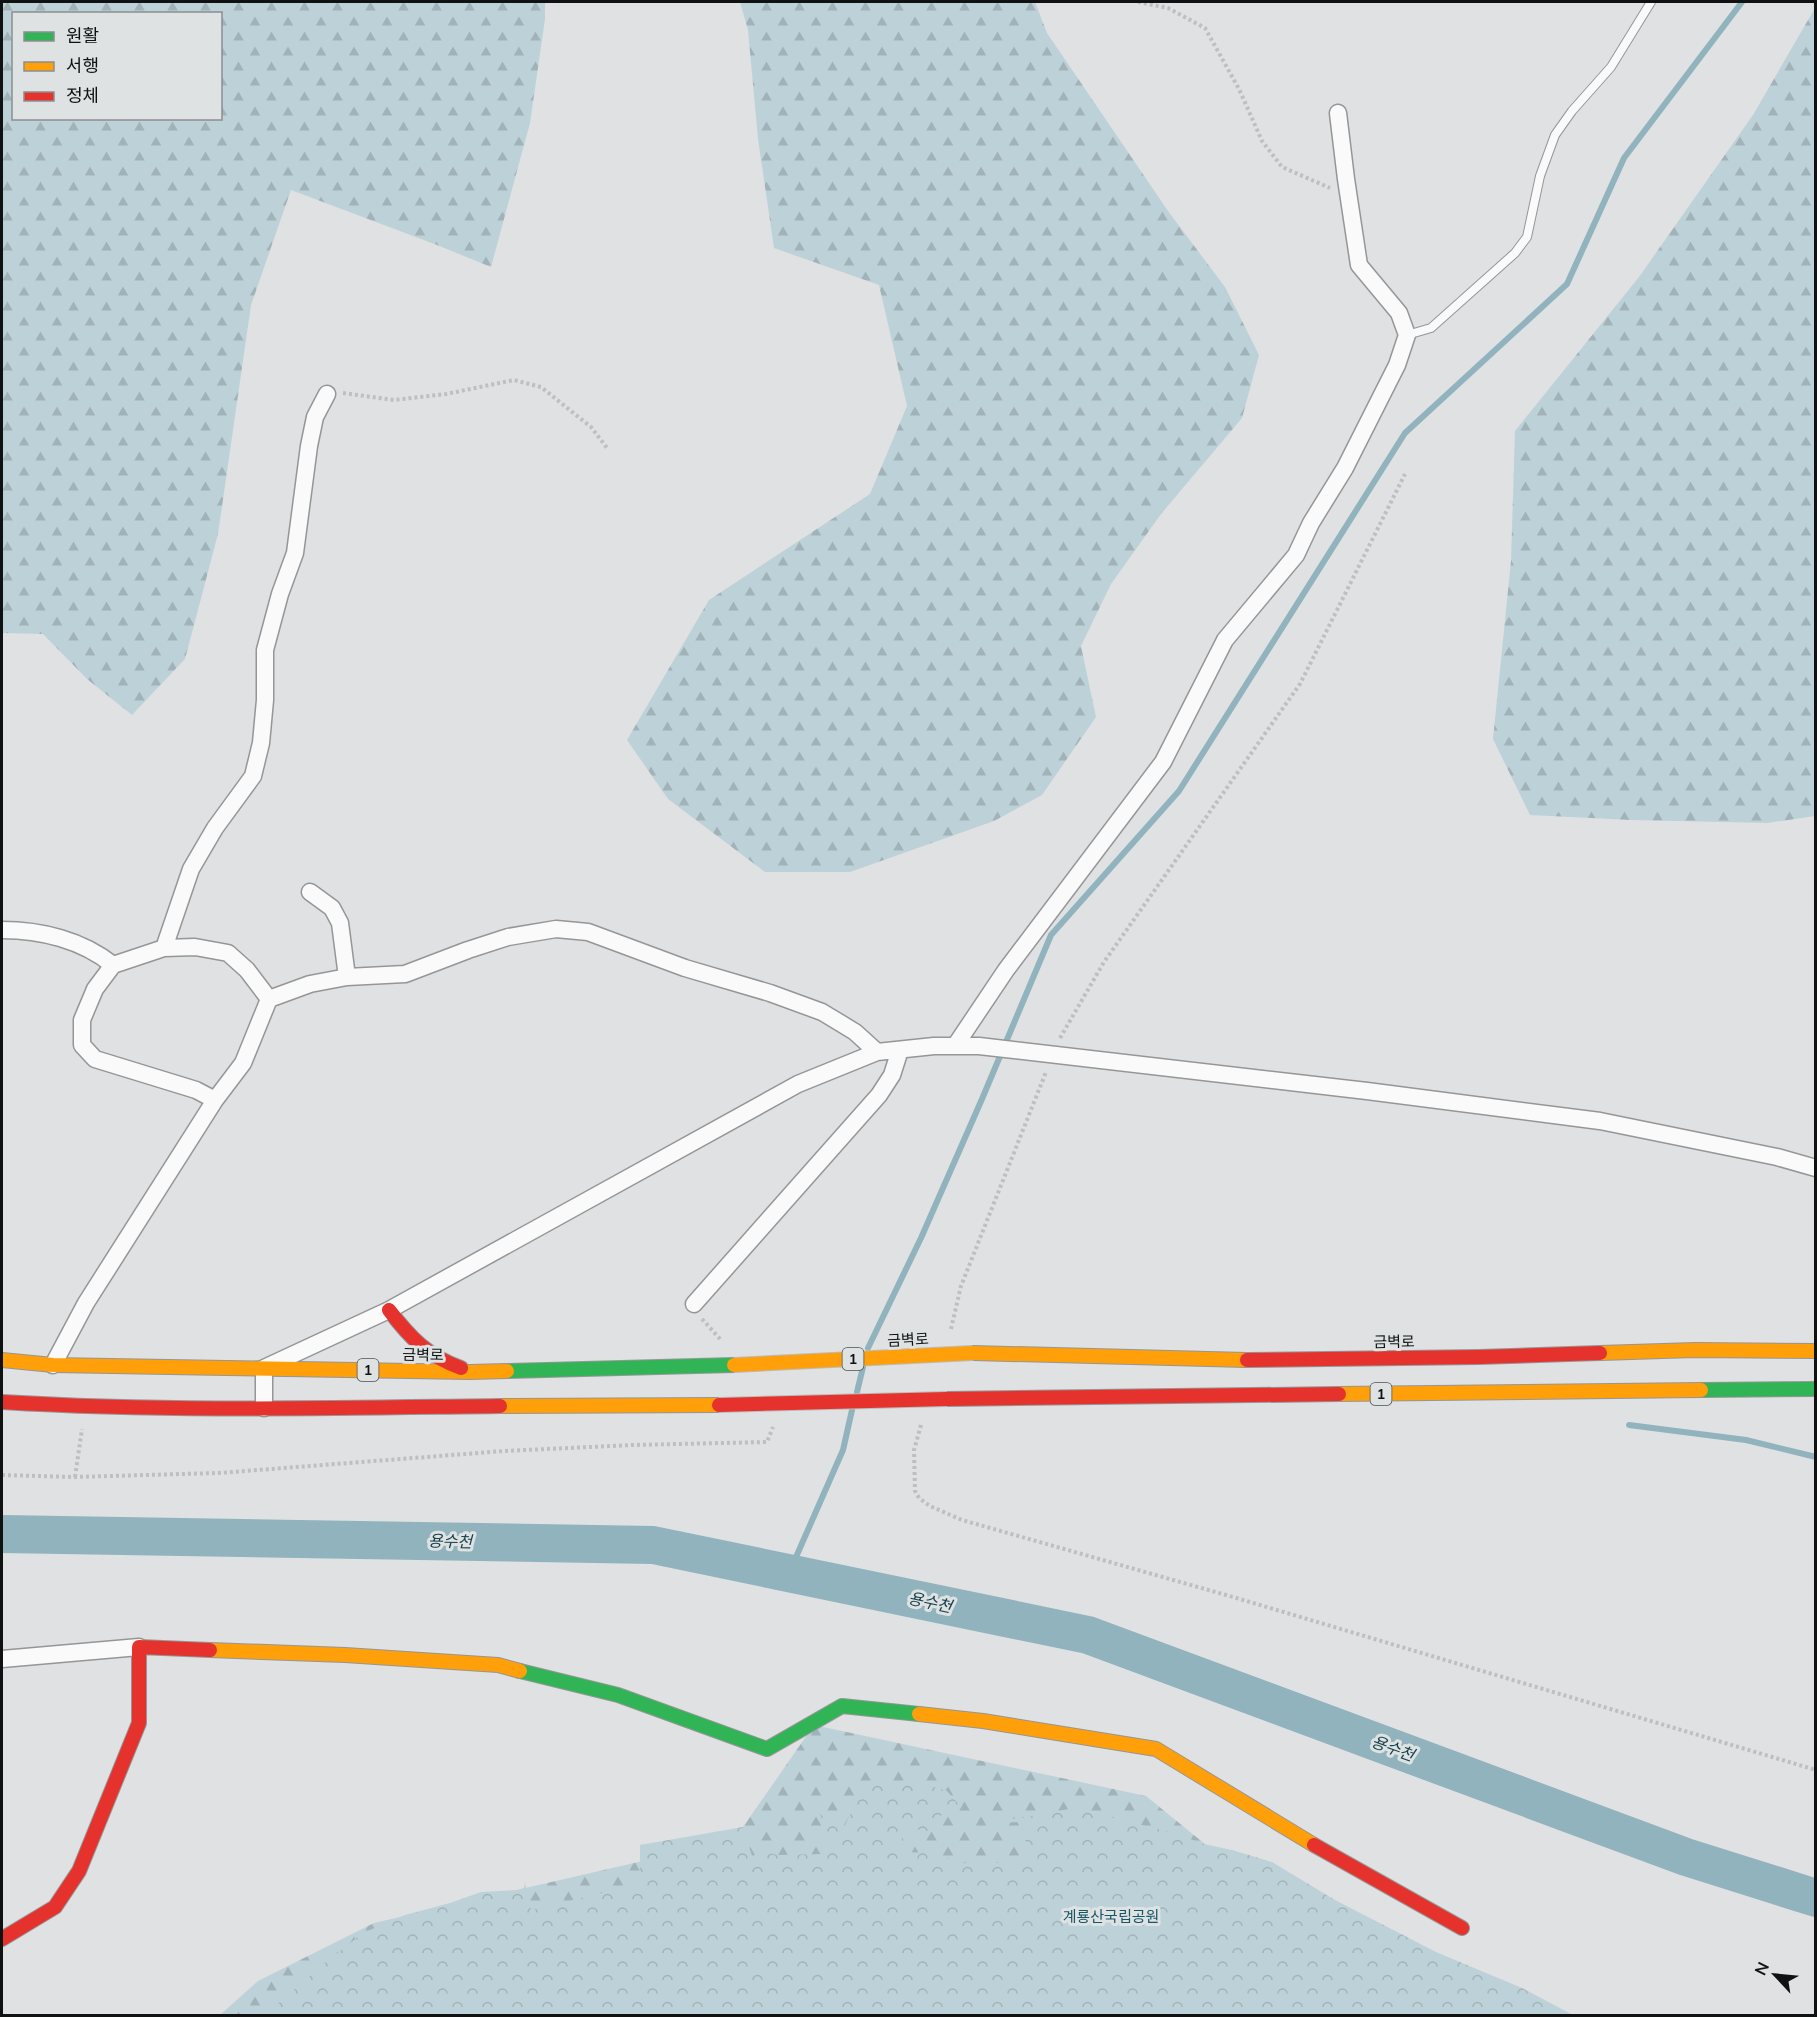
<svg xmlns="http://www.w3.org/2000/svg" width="1817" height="2017" font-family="Mulish,'Noto Sans KR',sans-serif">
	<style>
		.forest { fill: url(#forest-firs); fill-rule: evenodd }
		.park { fill: url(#park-crowns) }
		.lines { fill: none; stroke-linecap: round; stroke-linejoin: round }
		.stream { stroke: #91b3bd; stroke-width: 6 }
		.river { stroke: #91b3bd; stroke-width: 38 }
		.lane-casing { stroke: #949697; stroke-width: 10 }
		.street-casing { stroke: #949697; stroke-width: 19 }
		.fast-casing { stroke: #949697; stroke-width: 16 }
		.slow-casing { stroke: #949697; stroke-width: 16 }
		.jam-casing { stroke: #949697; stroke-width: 16 }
		.path { stroke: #bebfbf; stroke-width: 4; stroke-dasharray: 3 3; stroke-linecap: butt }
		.lane { stroke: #fafafb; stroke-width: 8 }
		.street { stroke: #fafafb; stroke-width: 16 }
		.fast { stroke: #30b455; stroke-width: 14 }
		.slow { stroke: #ff9f0a; stroke-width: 14 }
		.jam { stroke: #e5322d; stroke-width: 14 }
		.slow-bridge-casing { stroke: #bbbcbc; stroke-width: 16; stroke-linecap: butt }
		.jam-bridge-casing { stroke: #bbbcbc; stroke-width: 16; stroke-linecap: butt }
		.slow-bridge { stroke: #ff9f0a; stroke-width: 14 }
		.jam-bridge { stroke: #e5322d; stroke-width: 14 }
		.labels { text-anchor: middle; stroke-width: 6; stroke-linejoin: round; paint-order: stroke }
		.shield { fill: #dee2e3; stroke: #4e5050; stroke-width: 1.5 }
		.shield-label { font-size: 14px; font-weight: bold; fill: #101111 }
		.street-label { font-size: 15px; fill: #101111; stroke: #dee2e3 }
		.park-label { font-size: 15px; fill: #165667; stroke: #dee2e3 }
		.water-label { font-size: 16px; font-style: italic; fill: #16414c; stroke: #dee2e3 }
	</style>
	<defs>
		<pattern id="forest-firs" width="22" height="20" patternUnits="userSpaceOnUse" patternTransform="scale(1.5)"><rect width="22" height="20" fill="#bdd2d8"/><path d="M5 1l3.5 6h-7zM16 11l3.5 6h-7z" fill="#a1b3b8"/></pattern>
		<pattern id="park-crowns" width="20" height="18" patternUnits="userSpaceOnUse" patternTransform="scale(1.5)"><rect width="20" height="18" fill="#bdd2d8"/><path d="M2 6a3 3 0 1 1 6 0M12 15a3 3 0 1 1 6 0" fill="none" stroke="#a1b3b8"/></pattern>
	</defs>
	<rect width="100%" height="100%" fill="#dfe1e2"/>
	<path class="forest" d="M2,2H545V19L530,123L491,267L437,245L291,190L251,305L218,534L185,659L132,715L87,679L43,634L2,633ZM14,14H220V118H14Z
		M740,2H1035L1047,33L1168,211L1225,287L1259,355L1242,418L1161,514L1111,584L1081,646L1096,717L1042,795L994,821L850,872H765L668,799L627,740L709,600L870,494L907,406L879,285L774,248L758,139L748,30Z
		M1815,8V816L1767,823L1631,820L1530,815L1493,739L1511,561L1515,431L1639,277L1753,115Z
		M814,1725L1146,1796L1357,1968L1482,2016H219L258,1981L374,1923L734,1840Z"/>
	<path class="park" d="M866,1783L927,1785L947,1791L961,1807L946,1805L934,1832L901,1827L903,1852L932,1853L977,1867L1032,1856L1018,1822L986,1824V1820L994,1821L1041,1815L1073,1808L1170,1832L1204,1844L1232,1850L1272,1862L1335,1900L1436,1952L1522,1988L1573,2015H265L327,1961L363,1933L405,1915L450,1903L481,1892L519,1890L524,1888L525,1883L531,1910L640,1884V1845L743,1827L752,1856L767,1852L777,1855L823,1854L827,1834L820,1814L842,1831Z"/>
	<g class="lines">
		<path class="stream" d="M868,1348L921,1238L982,1099L1051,935L1179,791L1405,433L1567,284L1624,158L1742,2
			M857,1392L863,1367
			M1629,1425L1746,1440L1816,1457
			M789,1573L843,1450L852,1410"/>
		<path class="river" d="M2,1534L653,1545L1088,1635L1686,1857L1816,1898"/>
		<defs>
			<path id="lane" d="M1407,335L1431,328L1515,253L1527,237L1540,176L1555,135L1572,111L1611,67L1651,2"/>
			<path id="street" d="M310,892L332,908L340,923L347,977
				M2,930C41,930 82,940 113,965
				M164,948L191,869L215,828L253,776L261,743L265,700V650L280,594L295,553L309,446L315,417L327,394
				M955,1046L1006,970L1163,762L1225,640L1296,555L1311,523L1345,468L1397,365L1407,335L1399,313L1359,265L1346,179L1338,113
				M215,1100L196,1090L95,1059L82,1045V1020L95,989L113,965L164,948L195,947L228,953L247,970L269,999
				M694,1304L879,1095L892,1075L900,1050
				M53,1365L86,1303L215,1100L243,1063L269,999L310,984L347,977L405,974L468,950L508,937L556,929L588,932L685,968L770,993L822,1012L855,1032L877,1052
				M264,1408V1368L389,1310L798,1084L877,1052L934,1046H979L1367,1091L1600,1121L1777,1157L1816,1168
				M2,1659L139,1647"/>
			<path id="fast" d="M507,1371L734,1365
				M1701,1390L1816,1389
				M520,1671L618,1695L767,1749L842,1706L919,1714"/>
			<path id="slow" d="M973,1353L1247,1360
				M1600,1353L1695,1350L1816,1351
				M2,1360L53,1365L470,1372L507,1371
				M1339,1394L1701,1390
				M500,1406L719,1405
				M210,1650L345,1655L498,1665L520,1671
				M919,1714L983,1721L1156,1749L1314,1845"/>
			<path id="jam" d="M389,1310C410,1338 428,1356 461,1368
				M1247,1360L1479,1357L1600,1353
				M947,1399L1339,1394
				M2,1402C168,1412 334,1408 500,1406
				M1314,1845L1462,1928
				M2,1939L55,1907L79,1871L139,1723V1647L210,1650"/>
		</defs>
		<use href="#lane" class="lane-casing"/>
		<use href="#street" class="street-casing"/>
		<use href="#fast" class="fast-casing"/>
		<use href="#slow" class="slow-casing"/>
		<use href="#jam" class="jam-casing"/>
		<path class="path" d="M1138,2L1168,8L1205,28L1239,89L1262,141L1282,167L1330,188
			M343,393L394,400L446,394L514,380L541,387L591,427L607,448
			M1060,1038L1104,962L1300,684L1405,474
			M702,1319L721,1340
			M951,1329L961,1286L1046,1072
			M921,1425L914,1450L915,1491L919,1498L930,1506L962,1520L1233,1597L1816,1770
			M2,1475L75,1477L219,1473L504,1451L633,1445L767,1442L773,1427
			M75,1477L82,1429"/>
		<use href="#lane" class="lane"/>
		<use href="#street" class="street"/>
		<use href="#fast" class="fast"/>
		<use href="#slow" class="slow"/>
		<use href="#jam" class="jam"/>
		<defs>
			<path id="slow-bridge" d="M734,1365L973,1353"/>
			<path id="jam-bridge" d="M719,1405L947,1399"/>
		</defs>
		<use href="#slow-bridge" class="slow-bridge-casing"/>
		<use href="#jam-bridge" class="jam-bridge-casing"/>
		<use href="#slow-bridge" class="slow-bridge"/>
		<use href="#jam-bridge" class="jam-bridge"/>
	</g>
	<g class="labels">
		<g class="shield">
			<rect x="842.5" y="1348" width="21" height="22" rx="4.5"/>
			<rect x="357.5" y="1359" width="21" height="22" rx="4.5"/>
			<rect x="1370.5" y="1383" width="21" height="22" rx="4.5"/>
		</g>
		<g class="shield-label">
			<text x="853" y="1364">1</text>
			<text x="368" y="1375">1</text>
			<text x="1381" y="1399">1</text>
		</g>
		<g class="street-label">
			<text transform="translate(908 1340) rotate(-3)" y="5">금벽로</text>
			<text transform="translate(1394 1342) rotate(-1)" y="5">금벽로</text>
			<text transform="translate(423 1355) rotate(1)" y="5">금벽로</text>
		</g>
		<g class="park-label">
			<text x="1111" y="1922">계룡산국립공원</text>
		</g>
		<g class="water-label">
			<text transform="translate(450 1541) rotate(1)" y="6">용수천</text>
			<text transform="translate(930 1602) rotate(12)" y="6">용수천</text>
			<text transform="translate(1393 1748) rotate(20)" y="6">용수천</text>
		</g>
	</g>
	<rect width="1817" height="2017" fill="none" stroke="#101111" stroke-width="6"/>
	<rect x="12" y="12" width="210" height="108" fill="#dee2e3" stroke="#8c8e8f" stroke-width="1.5"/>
	<rect x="24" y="32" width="30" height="9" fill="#30b455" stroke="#8c8e8f" stroke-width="1.5"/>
	<text x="66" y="42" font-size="18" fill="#101111">원활</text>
	<rect x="24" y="62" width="30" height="9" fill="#ff9f0a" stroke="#8c8e8f" stroke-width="1.5"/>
	<text x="66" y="72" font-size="18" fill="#101111">서행</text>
	<rect x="24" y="92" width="30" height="9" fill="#e5322d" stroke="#8c8e8f" stroke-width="1.5"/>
	<text x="66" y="102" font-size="18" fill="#101111">정체</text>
	<g transform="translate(1775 1975) rotate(296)" stroke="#dee2e3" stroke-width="4.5" paint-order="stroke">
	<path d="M0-4.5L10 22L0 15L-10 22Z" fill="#101111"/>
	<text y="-9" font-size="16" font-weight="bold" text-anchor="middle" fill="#101111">N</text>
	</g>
</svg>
